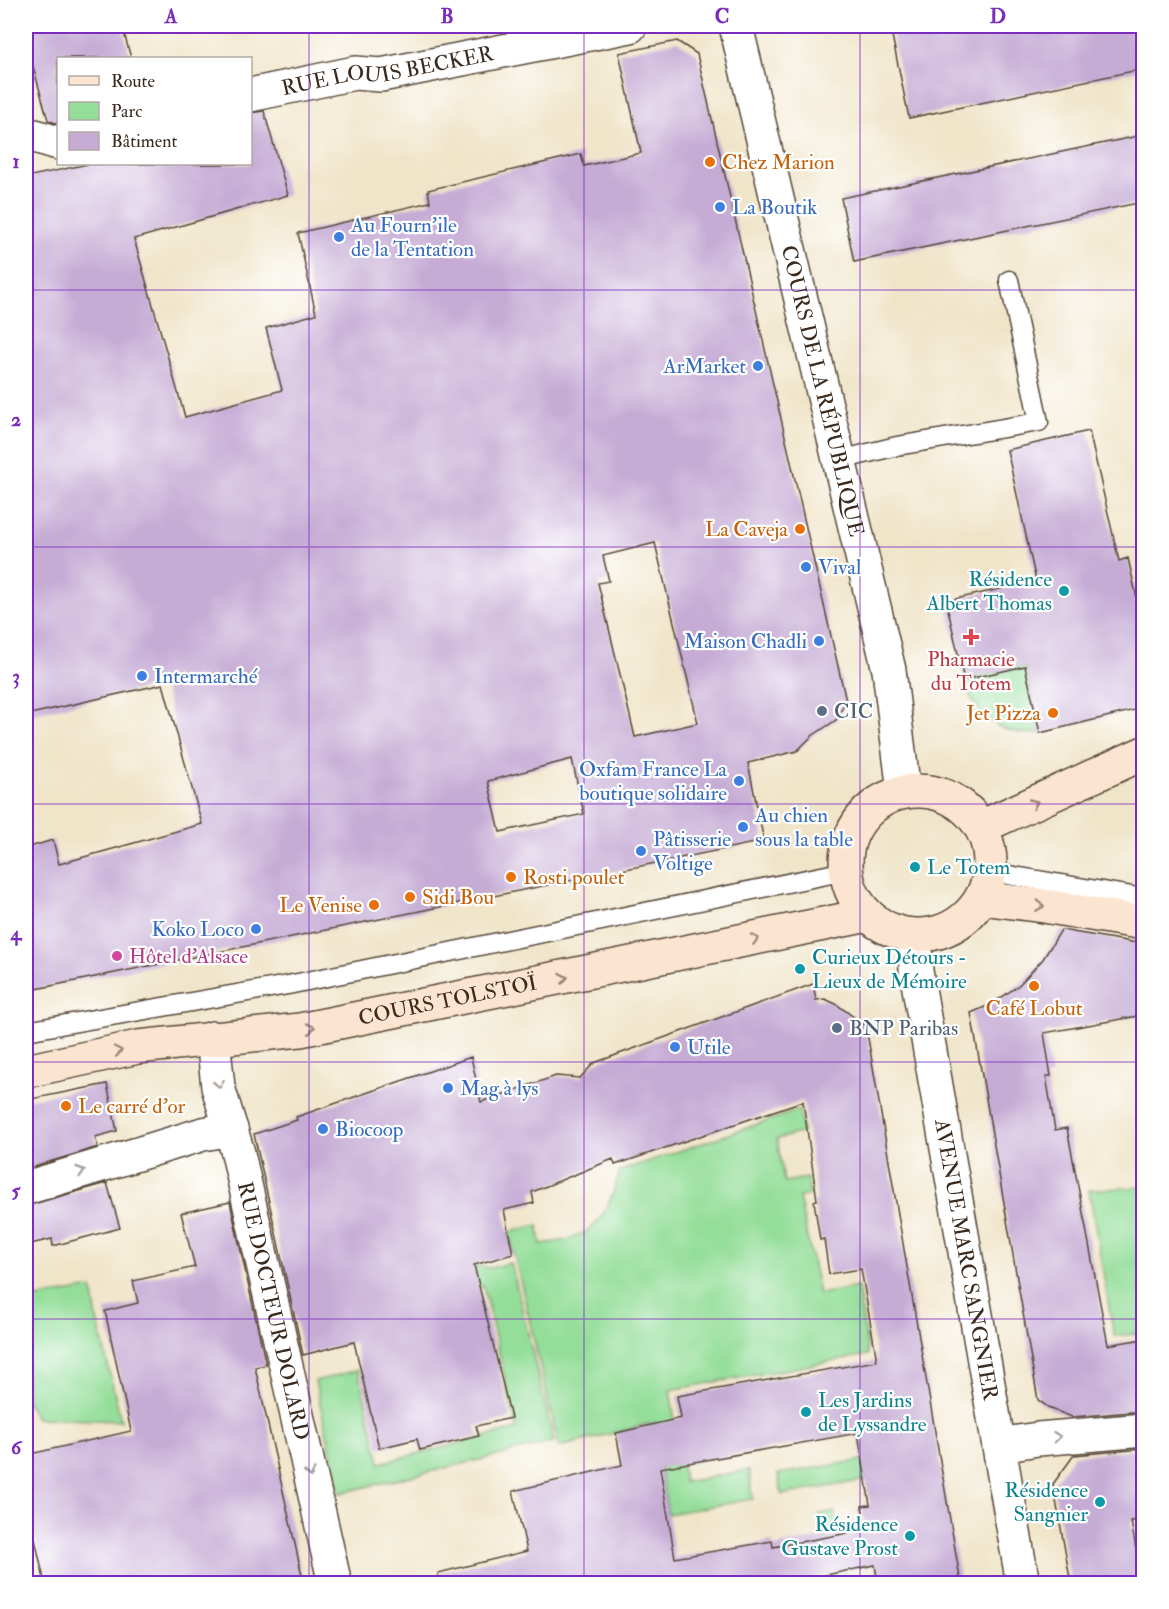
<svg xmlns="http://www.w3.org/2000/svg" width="1169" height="1609" font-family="'IM FELL Double Pica',serif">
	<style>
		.green { fill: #94de9a; stroke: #68845c; stroke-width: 1.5 }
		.building { fill: #c6acd5; fill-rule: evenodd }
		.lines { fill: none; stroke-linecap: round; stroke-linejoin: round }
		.service-casing { stroke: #564638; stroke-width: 21 }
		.minor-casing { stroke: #564638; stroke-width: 36 }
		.tertiary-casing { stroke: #564638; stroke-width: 36 }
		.secondary-casing { stroke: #564638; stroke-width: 36 }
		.service { stroke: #fff; stroke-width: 18 }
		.minor { stroke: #fff; stroke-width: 33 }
		.tertiary { stroke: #fff; stroke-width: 33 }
		.secondary { stroke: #fce5d0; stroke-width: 33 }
		.oneway { stroke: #9c8877 }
		.oneway2 { stroke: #a79f9a }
		.grid { fill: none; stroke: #7b2cbf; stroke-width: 1.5; stroke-opacity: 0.55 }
		.food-dot { fill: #e8710a; stroke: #fff; stroke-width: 2 }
		.shop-dot { fill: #3f7fe0; stroke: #fff; stroke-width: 2 }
		.culture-dot { fill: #0f9aa8; stroke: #fff; stroke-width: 2 }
		.health-dot { fill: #e0444e; stroke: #fff; stroke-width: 2 }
		.service-dot { fill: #5c6f8a; stroke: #fff; stroke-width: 2 }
		.hotel-dot { fill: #d1479c; stroke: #fff; stroke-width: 2 }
		.labels { text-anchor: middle; stroke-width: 4.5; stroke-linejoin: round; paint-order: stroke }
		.street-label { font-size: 21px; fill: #3b2a1e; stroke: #fff }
		.food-label { font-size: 21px; fill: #c56008; stroke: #fff; text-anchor: start }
		.shop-label { font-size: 21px; fill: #366cbe; stroke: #fff; text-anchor: start }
		.culture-label { font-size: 21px; fill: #0d838f; stroke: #fff; text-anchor: end }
		.health-label { font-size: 21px; fill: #be3a42; stroke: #fff }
		.service-label { font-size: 21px; fill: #4e5e75; stroke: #fff; text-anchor: start }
		.hotel-label { font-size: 21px; fill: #b23c85; stroke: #fff; text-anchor: start }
		.neatline { fill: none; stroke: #7b2cbf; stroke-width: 2 }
		.grid-label { font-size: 20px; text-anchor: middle; font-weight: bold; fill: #7b2cbf }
	</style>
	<rect width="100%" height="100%" fill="#fff"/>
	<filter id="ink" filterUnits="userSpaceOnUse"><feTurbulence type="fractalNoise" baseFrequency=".0167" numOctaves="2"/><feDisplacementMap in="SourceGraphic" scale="12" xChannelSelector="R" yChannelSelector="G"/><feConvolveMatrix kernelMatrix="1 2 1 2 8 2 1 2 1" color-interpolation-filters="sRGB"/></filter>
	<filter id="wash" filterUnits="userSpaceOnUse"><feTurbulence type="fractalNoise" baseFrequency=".008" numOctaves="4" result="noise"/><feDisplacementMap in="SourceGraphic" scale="24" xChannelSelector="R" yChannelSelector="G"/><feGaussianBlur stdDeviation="1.35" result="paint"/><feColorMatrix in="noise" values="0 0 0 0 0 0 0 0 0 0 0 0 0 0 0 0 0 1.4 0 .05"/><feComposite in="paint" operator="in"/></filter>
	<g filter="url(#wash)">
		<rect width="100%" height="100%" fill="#f0e5c9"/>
		<path class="green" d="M1025,666L1040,733C1000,737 976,717 964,680Z
			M799,1110L803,1132L777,1139L784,1182L807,1178L810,1195L799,1197L819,1294L858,1287L868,1355L670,1390L684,1482L749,1470L753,1499L668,1514L653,1424L656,1422L559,1447L509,1232L538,1225L541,1244C596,1238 605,1221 620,1171Z
			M1143,1187V1333L1114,1336L1089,1190Z
			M511,1263L554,1442L340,1493L315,1381L358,1370L380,1463L517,1429L483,1286L419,1301L375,1292L476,1266L490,1268Z
			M92,1288L97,1319L121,1421L36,1418L28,1403H26V1300Z
			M863,1460L866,1480L782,1495L778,1474Z
			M835,1512L845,1575H854L855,1583H829L820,1514Z"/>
		<g id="blocks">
			<path class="building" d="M26,26H122L131,58H58V124L48,120L32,63L26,65Z
				M890,26H1143V69L909,118Z
				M677,41L697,54L846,701L836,720L812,736L797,751L748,763L764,841L26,991V848L53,840L59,864L202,824L163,684L26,715V177L88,164H250V113L264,111L288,195L134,239L185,417L282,390L266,328L316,314L298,233L430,202L428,190L581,154L584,166L641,153L619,53ZM655,543L698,723L635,737L598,583L609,581L603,556ZM572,759L584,814L500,832L488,781Z
				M1143,135V202L854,262L841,198Z
				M1089,431L1119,561L1128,558L1143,625V708L1040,733L1025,666L964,680L946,601L1036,581L1007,450Z
				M1061,930L1143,944V1015L1044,1033L1051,1076H1046L1055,1130L1067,1128L1108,1345L1143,1339V1411L1072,1417L1051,1409L1038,1400L984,1087L971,1013L992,1004L1019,985L1043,959Z
				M813,984L816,1000L825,999L836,1004L866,1026L961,1584H878L875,1565L821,1576L822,1584H439L438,1573L527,1551L513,1491L622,1465L616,1433L681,1418L677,1396L877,1361L861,1269L829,1274L824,1239L820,1240L814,1201L817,1200L803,1101L615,1165L613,1159L532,1192L534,1203L504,1210L513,1254L474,1265L511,1418L476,1426L479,1436L420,1450L417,1439L379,1448L354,1342L303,1355L254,1134L297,1120L296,1117L471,1057L481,1102L556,1076L580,1078L594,1063ZM858,1433L870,1505L862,1506L865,1530L773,1547L772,1541L675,1558L660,1468Z
				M107,1084L117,1131L95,1137L98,1147L26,1169V1100Z
				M107,1183L120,1228L53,1246L52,1239L26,1245V1206Z
				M230,1202L266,1365L255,1367L304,1584H45L26,1499V1455L131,1431L105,1311L138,1303L133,1281L195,1267L181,1213Z
				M1143,1449V1520L1131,1521L1142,1584H1071L1053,1484L1074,1455Z"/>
		</g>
	</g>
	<g filter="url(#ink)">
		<use href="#blocks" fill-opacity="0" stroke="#564638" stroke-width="1.5"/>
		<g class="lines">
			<defs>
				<path id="service" d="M840,460L897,446L1039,422L1009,280
					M991,872L1144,898
					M26,1031L288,985L846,871"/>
				<g id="minor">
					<path id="s1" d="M250,95L355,73L381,75L630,26"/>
					<path d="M26,138L35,136L58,143"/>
					<path id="s2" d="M915,936L916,971L1023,1584"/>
					<path id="s3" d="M213,1038L218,1087L238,1153L335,1584"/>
					<path d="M26,1188L203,1134L231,1129"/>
					<path d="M999,1445L1038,1439L1144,1430"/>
				</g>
				<g id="tertiary">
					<path id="s4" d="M736,26L889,670L904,792"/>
				</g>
				<g id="secondary">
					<circle cx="918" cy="863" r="72"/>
					<path d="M981,827L1144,753"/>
					<path d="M982,898L1044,906L1144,923"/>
					<path id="s5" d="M26,1071L138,1047L300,1030L868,915"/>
				</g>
			</defs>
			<use href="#service" class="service-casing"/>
			<use href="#minor" class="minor-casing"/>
			<use href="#tertiary" class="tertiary-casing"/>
			<use href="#secondary" class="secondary-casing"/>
			<use href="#service" class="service"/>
			<use href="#minor" class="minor"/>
			<use href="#tertiary" class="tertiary"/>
			<use href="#secondary" class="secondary"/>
		</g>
		<defs><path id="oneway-chevron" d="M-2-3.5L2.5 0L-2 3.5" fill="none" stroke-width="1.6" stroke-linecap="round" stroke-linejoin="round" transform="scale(1.5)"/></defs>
		<g class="oneway">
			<use href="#oneway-chevron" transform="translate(1034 803) rotate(-25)"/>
			<use href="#oneway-chevron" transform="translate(1040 906) rotate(8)"/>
			<use href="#oneway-chevron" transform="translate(755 939) rotate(-12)"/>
			<use href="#oneway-chevron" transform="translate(564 978) rotate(-11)"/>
			<use href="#oneway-chevron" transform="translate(311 1028) rotate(-11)"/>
			<use href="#oneway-chevron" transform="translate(118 1051) rotate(-12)"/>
		</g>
		<g class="oneway2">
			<use href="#oneway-chevron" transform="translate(219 1084) rotate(80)"/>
			<use href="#oneway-chevron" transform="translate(81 1171) rotate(-17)"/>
			<use href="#oneway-chevron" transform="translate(1057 1437) rotate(-5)"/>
			<use href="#oneway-chevron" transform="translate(310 1473) rotate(77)"/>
		</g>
	</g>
	<path class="grid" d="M309,26V1584M584,26V1584M860,26V1584M26,290H1144M26,547H1144M26,804H1144M26,1062H1144M26,1319H1144"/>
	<g class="food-dot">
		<circle cx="710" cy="162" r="6"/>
		<circle cx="800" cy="529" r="6"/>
		<circle cx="1053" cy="713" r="6"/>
		<circle cx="511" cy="877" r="6"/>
		<circle cx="410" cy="897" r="6"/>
		<circle cx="374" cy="905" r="6"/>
		<circle cx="1034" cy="986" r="6"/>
		<circle cx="66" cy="1106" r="6"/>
	</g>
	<g class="shop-dot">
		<circle cx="720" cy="207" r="6"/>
		<circle cx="339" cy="237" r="6"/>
		<circle cx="758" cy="366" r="6"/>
		<circle cx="806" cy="567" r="6"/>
		<circle cx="819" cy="641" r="6"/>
		<circle cx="142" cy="676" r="6"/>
		<circle cx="739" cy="781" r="6"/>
		<circle cx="743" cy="827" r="6"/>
		<circle cx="641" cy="851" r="6"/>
		<circle cx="256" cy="929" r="6"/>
		<circle cx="675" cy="1047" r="6"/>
		<circle cx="448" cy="1088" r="6"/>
		<circle cx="323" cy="1129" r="6"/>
	</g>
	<g class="culture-dot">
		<circle cx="1064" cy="591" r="6"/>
		<circle cx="915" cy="867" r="6"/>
		<circle cx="800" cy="969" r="6"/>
		<circle cx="806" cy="1412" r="6"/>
		<circle cx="1100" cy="1502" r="6"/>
		<circle cx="910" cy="1536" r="6"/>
	</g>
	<path class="health-dot" d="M968 628h6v6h6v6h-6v6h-6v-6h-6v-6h6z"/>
	<g class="service-dot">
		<circle cx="822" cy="711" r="6"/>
		<circle cx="837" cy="1028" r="6"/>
	</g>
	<circle class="hotel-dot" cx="117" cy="956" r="6"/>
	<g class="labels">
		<g class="street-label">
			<text dy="7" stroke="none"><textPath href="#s1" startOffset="140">RUE LOUIS BECKER</textPath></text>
			<text dy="7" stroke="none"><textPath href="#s4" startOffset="375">COURS DE LA RÉPUBLIQUE</textPath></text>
			<text dy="7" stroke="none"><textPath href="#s5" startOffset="428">COURS TOLSTOÏ</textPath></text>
			<text dy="7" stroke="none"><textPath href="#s2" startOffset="328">AVENUE MARC SANGNIER</textPath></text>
			<text dy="7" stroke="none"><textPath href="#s3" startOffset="280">RUE DOCTEUR DOLARD</textPath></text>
		</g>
		<g class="food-label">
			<text x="722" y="169">Chez Marion</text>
			<text x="788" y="536" text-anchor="end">La Caveja</text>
			<text x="1041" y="720" text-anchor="end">Jet Pizza</text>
			<text x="523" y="884">Rosti poulet</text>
			<text x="422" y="904">Sidi Bou</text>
			<text x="362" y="912" text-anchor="end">Le Venise</text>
			<text x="1034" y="1015" text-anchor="middle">Café Lobut</text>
			<text x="78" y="1113">Le carré d'or</text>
		</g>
		<g class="shop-label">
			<text x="732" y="214">La Boutik</text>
			<text x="351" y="232">Au Fourn'ile<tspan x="351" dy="24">de la Tentation</tspan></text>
			<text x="746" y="373" text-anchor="end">ArMarket</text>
			<text x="818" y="574">Vival</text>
			<text x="807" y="648" text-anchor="end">Maison Chadli</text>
			<text x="154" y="683">Intermarché</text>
			<text x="727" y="776" text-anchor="end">Oxfam France La<tspan x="727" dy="24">boutique solidaire</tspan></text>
			<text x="755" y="822">Au chien<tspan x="755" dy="24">sous la table</tspan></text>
			<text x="653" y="846">Pâtisserie<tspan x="653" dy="24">Voltige</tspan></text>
			<text x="244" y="936" text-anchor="end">Koko Loco</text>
			<text x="687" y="1054">Utile</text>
			<text x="460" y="1095">Mag à lys</text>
			<text x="335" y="1136">Biocoop</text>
		</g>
		<g class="culture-label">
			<text x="1052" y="586">Résidence<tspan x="1052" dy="24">Albert Thomas</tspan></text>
			<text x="927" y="874" text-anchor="start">Le Totem</text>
			<text x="812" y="964" text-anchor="start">Curieux Détours -<tspan x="812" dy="24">Lieux de Mémoire</tspan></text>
			<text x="818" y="1407" text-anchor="start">Les Jardins<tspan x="818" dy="24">de Lyssandre</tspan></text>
			<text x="1088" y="1497">Résidence<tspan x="1088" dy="24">Sangnier</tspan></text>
			<text x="898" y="1531">Résidence<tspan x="898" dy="24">Gustave Prost</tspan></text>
		</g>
		<g class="health-label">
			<text x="971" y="666">Pharmacie<tspan x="971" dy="24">du Totem</tspan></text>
		</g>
		<g class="service-label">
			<text x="834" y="718">CIC</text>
			<text x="849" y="1035">BNP Paribas</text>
		</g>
		<g class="hotel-label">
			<text x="129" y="963">Hôtel d'Alsace</text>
		</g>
	</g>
	<rect width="1169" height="1609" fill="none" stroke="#fff" stroke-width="66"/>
	<rect x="57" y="57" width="195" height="108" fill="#ffffff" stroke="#b1aaa5" stroke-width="1.5"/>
	<rect x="69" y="76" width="30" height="9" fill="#fce5d0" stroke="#b1aaa5" stroke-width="1.5"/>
	<text x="111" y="87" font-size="18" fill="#3b2a1e">Route</text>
	<rect x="69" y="102" width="30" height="18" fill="#94de9a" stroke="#b1aaa5" stroke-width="1.5"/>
	<text x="111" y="117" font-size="18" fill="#3b2a1e">Parc</text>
	<rect x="69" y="132" width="30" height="18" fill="#c6acd5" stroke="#b1aaa5" stroke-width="1.5"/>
	<text x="111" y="147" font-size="18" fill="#3b2a1e">Bâtiment</text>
	<rect x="33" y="33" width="1103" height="1543" class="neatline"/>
	<g class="grid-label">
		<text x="171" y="23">A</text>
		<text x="447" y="23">B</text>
		<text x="722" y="23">C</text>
		<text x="998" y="23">D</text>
		<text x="16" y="168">1</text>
		<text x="16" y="426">2</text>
		<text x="16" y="683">3</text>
		<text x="16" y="940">4</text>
		<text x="16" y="1197">5</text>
		<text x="16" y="1454">6</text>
	</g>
</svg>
